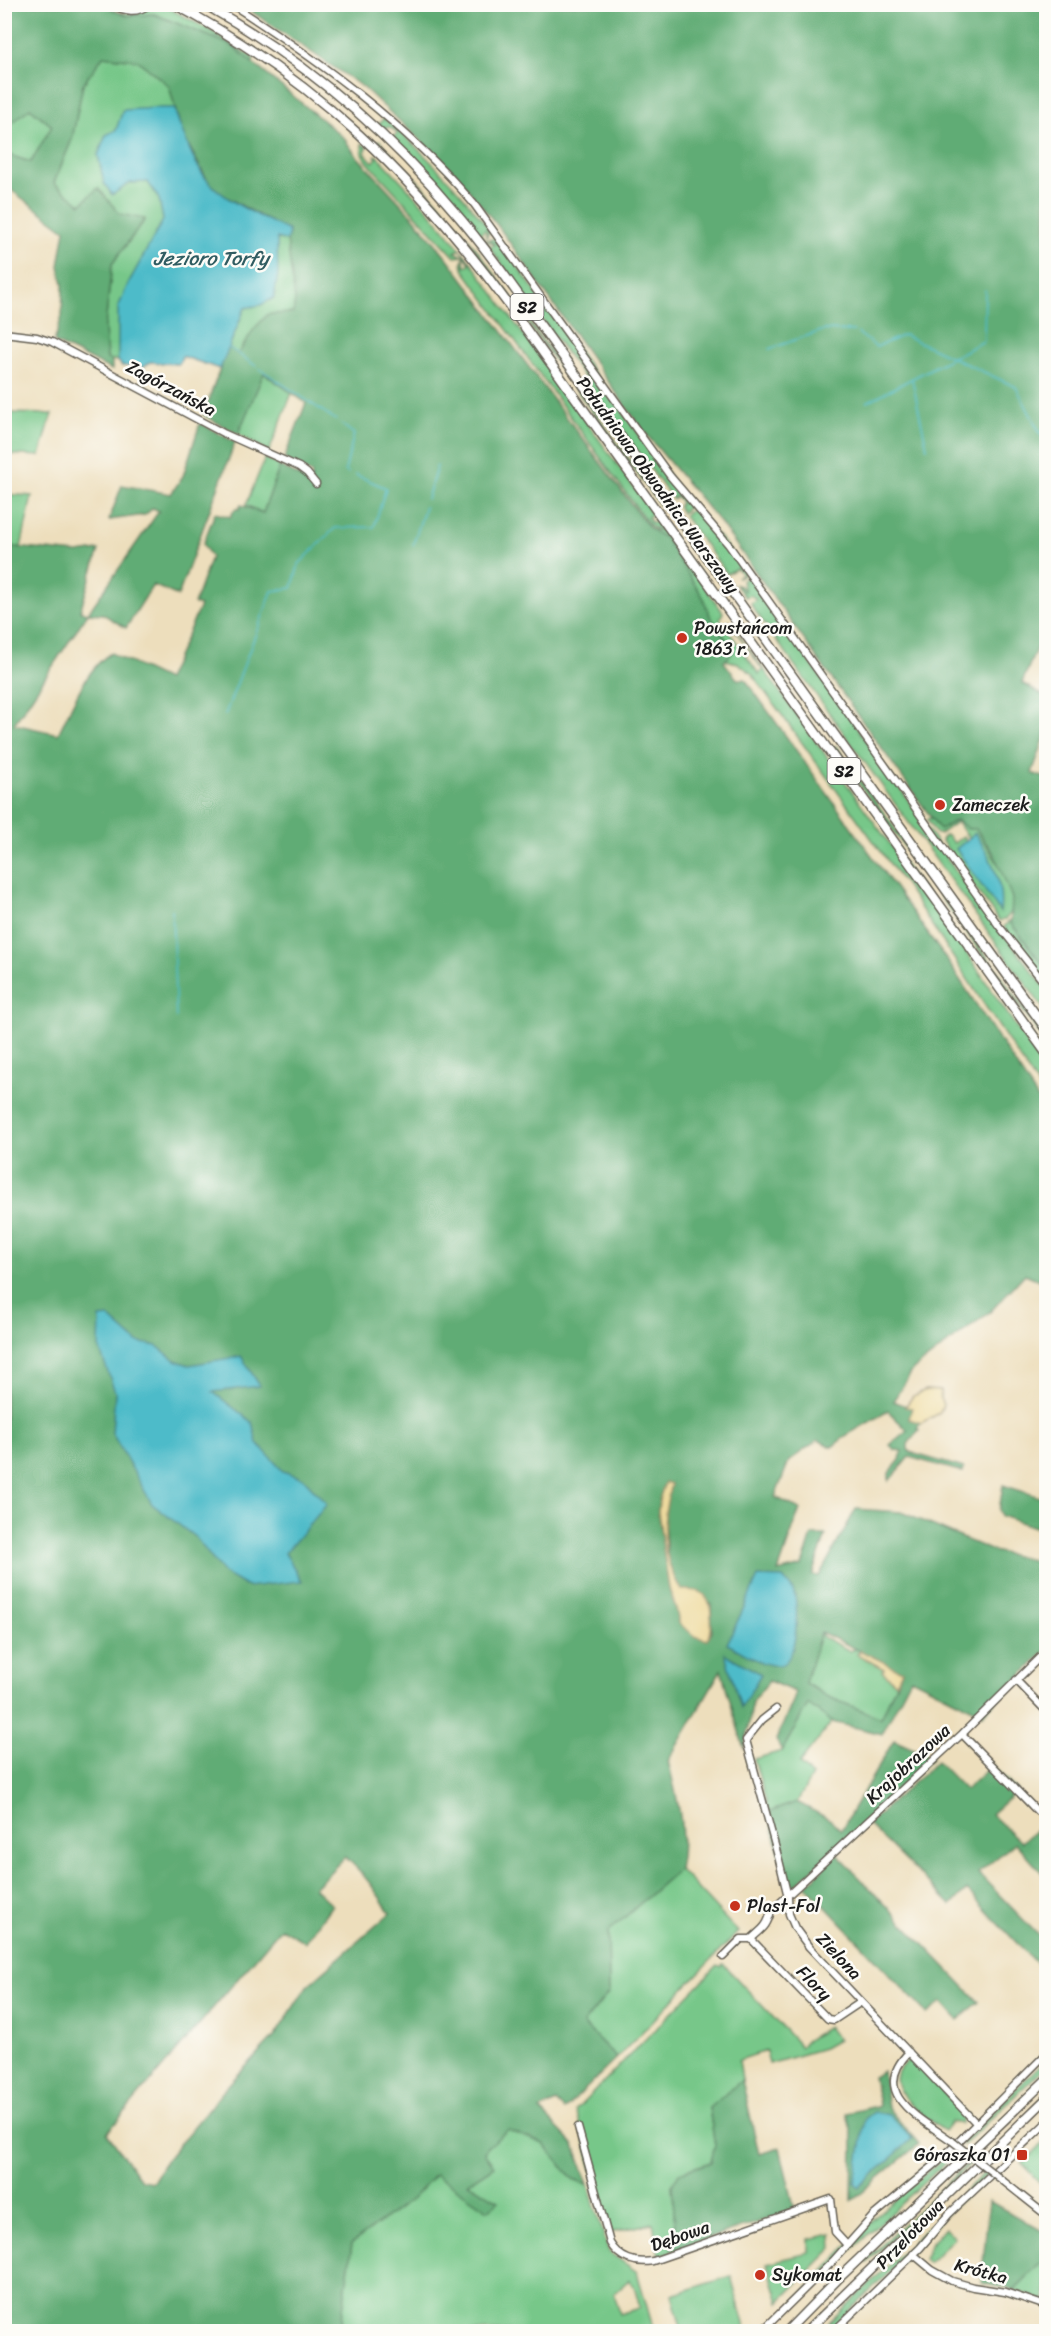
<svg xmlns="http://www.w3.org/2000/svg" width="1051" height="2336" font-family="Sriracha,sans-serif">
	<style>
		.green { fill: #77c789; stroke: #4a7252; stroke-width: 1.5; fill-rule: evenodd }
		.forest { fill: #61ac75; stroke: #3e6448; stroke-width: 1.5; fill-rule: evenodd }
		.sand { fill: #eeda9e; stroke: #857b5d; stroke-width: 1.5 }
		.water { fill: #4ebbc9; stroke: #356c72; stroke-width: 1.5 }
		.lines { fill: none; stroke-linecap: round; stroke-linejoin: round }
		.stream { stroke: #4ebbc9; stroke-width: 1.5 }
		.minor-casing { stroke: #656054; stroke-width: 9 }
		.highway-casing { stroke: #656054; stroke-width: 11 }
		.minor { stroke: #fff; stroke-width: 6 }
		.highway { stroke: #fff; stroke-width: 8 }
		.minor-bridge-casing { stroke: #656054; stroke-width: 9; stroke-linecap: butt }
		.minor-bridge { stroke: #fff; stroke-width: 6 }
		.poi-dot { fill: #c8321e; stroke: #fdfcf7; stroke-width: 2 }
		.labels { text-anchor: middle; stroke-width: 5; stroke-linejoin: round; paint-order: stroke }
		.shield { fill: #fdfcf7; stroke: #605f5e; stroke-width: 1.5 }
		.shield-label { font-size: 16px; font-weight: bold; fill: #1c1c1c }
		.street-label { font-size: 18px; fill: #1c1c1c; stroke: #fdfcf7 }
		.poi-label { font-size: 18px; fill: #1c1c1c; stroke: #fdfcf7; text-anchor: start }
		.water-label { font-size: 20px; font-style: italic; fill: #305c61; stroke: #fdfcf7 }
	</style>
	<rect width="100%" height="100%" fill="#fdfcf7"/>
	<filter id="ink" filterUnits="userSpaceOnUse"><feTurbulence type="fractalNoise" baseFrequency=".0167" numOctaves="2"/><feDisplacementMap in="SourceGraphic" scale="12" xChannelSelector="R" yChannelSelector="G"/><feConvolveMatrix kernelMatrix="1 2 1 2 8 2 1 2 1" color-interpolation-filters="sRGB"/></filter>
	<filter id="wash" filterUnits="userSpaceOnUse"><feTurbulence type="fractalNoise" baseFrequency=".008" numOctaves="4" result="noise"/><feDisplacementMap in="SourceGraphic" scale="24" xChannelSelector="R" yChannelSelector="G"/><feGaussianBlur stdDeviation="1.35" result="paint"/><feColorMatrix in="noise" values="0 0 0 0 0 0 0 0 0 0 0 0 0 0 0 0 0 1.4 0 .05"/><feComposite in="paint" operator="in"/></filter>
	<g filter="url(#wash)">
		<rect width="100%" height="100%" fill="#eddebc"/>
		<path class="green" d="M153,5H163L213,32L254,58L253,63L231,45L154,14L126,16L118,12L135,14Z
			M103,56L137,60L170,86L182,133L289,231L317,319L238,355L229,347L220,369L182,356L179,364L150,362L143,367L122,366L118,361L107,359L105,326L112,264L145,220L120,215L98,188L81,204L54,183L72,139L83,84Z
			M30,108L52,126L31,162L5,154L4,129Z
			M383,119H385C424,152 459,189 490,230L486,238V229L480,234L490,247L495,244L487,240L497,238L688,502L689,506L682,513L678,507L681,502L676,496L673,500L490,248L440,187L391,138L397,134V132L389,127L383,129L378,125Z
			M379,140L442,206L478,251L666,510L664,511L468,241L417,181L377,142Z
			M362,143L367,147L365,153L373,162L377,158L375,156L377,155L431,213L471,262L653,514L648,517L651,522H657L661,528H653L647,522L463,269L462,262L464,258L465,267L470,263L460,249L455,252L463,256L455,257L369,164L362,154Z
			M263,373L292,393L269,452L238,434Z
			M4,413L52,414L40,456L5,454Z
			M265,458L280,466L263,513L246,505Z
			M4,494L32,496L21,548L5,546Z
			M691,510L696,511L726,545L745,572L743,576L737,577L742,574L737,568L727,574L684,516Z
			M652,530H663L723,612L720,619L759,674L763,670L728,620L937,909L1046,1071V1098L906,886L776,707L752,674L738,663L725,660L734,651L710,616L703,597Z
			M746,577L750,578L902,791L959,876L1046,989V1012L753,608L751,603L756,599L750,595L745,597L736,585L740,586L745,592L742,581Z
			M836,746L1046,1039V1043L833,748Z
			M931,817L940,830L956,820L968,829H976C987,845 1019,893 1011,912C1010,915 1007,917 1005,920L999,921L941,840L943,837L946,835L954,843L963,836L966,841L956,850L975,834L970,838L968,837L957,822L940,834H936L927,820Z
			M1011,920V924L1046,969V981L1005,929L1004,926Z
			M821,1632L823,1637L850,1651L856,1649L861,1651L857,1654L884,1669L882,1671L896,1684L881,1718L826,1696L804,1683Z
			M808,1704L832,1722L799,1764L812,1776L797,1802L769,1812L754,1759L782,1751Z
			M679,1869L738,1932L617,2058L583,2024L609,1992L608,1932Z
			M723,1964L801,2047L805,2041L828,2027L838,2040L824,2048L769,2064L766,2051L739,2060L742,2080L709,2108L715,2145L711,2162L686,2170L672,2185L675,2225L672,2251L659,2256L653,2223L609,2233L576,2110L718,1965L721,1967Z
			M1046,2059V2066L963,2145L961,2143Z
			M909,2060L915,2063L965,2114L961,2124L951,2122L944,2131C926,2117 872,2084 909,2060Z
			M508,2129L544,2144L573,2179L588,2184L609,2252L637,2272L654,2331L340,2332L352,2243L412,2199L435,2174L468,2183L493,2166L484,2154L487,2147ZM629,2280L634,2286L640,2308L620,2314L614,2293Z
			M1043,2143L1046,2146V2189L1022,2164Z
			M955,2148L958,2151L834,2266L781,2318L771,2331L766,2332L874,2218Z
			M970,2161L972,2162L867,2263L865,2261Z
			M985,2172L988,2174L942,2218L912,2251L828,2331L820,2332Z
			M945,2228L954,2238L928,2263L924,2259L931,2243Z
			M832,2234L833,2248L779,2302L767,2263L809,2253V2239Z
			M1046,2258V2302L1014,2290Z
			M731,2276L746,2331H682L672,2295Z"/>
		<path class="forest" d="M5,5H104L126,16L154,14L231,45L343,137L356,155L416,220L446,256L644,521L652,530L665,538L703,597L710,616L734,651L724,662L737,679H745L949,963L1046,1111V1283L1025,1274L991,1311L913,1370L893,1401L912,1408L909,1419L921,1423L917,1427L919,1430L908,1444V1450L915,1454L964,1468L963,1472L909,1457L889,1481V1473L900,1460L902,1451L895,1450L890,1445L907,1430L888,1411L847,1435L832,1447L818,1440L789,1461L775,1497L800,1509L778,1572L802,1566L812,1535H826L812,1575L819,1576L856,1509L901,1512L993,1551L1046,1563V1651L983,1714L911,1678L882,1734L832,1722L808,1704L782,1751L776,1740L794,1699L795,1692L769,1681L753,1701L744,1749L721,1670L668,1761C677,1797 687,1832 679,1869L608,1932L609,1992L583,2024L617,2058L564,2110L556,2102L540,2110L574,2145L588,2184L573,2179L544,2144L508,2130L487,2147L484,2153L494,2166L468,2183L499,2201L488,2210L435,2174L412,2199L352,2243L340,2331H5V546L78,553L99,550L80,611L88,613L159,511L153,508L145,515L109,520L122,485L171,494L183,476L200,423L235,442L178,596L153,585L126,628L103,614L88,613L14,724L58,734C72,707 85,669 111,653L167,680L200,606L194,604L211,557L203,544L215,513L230,517L235,509H239L241,505L263,513L280,466L311,483L312,474L284,459L306,403L264,373L238,434L203,415L228,347L238,354L254,329L268,314L293,313L295,300L287,241L289,232L221,194L208,181L182,133L169,86L137,60L103,56L83,84L72,139L54,183L81,204L98,188L120,214L145,219L112,264L105,326L107,359L112,360V370L54,342L62,316L63,284L59,266L65,230L7,187L5,190V154L31,162L52,126L30,108L5,129ZM671,1484L664,1511V1523L667,1554L672,1575L681,1590L711,1604L712,1632L708,1639L697,1637L678,1623C679,1609 672,1601 669,1588L658,1512L659,1500ZM821,1632L902,1671L881,1718L826,1696L805,1683ZM345,1857C364,1873 376,1891 390,1913L307,1986L275,2036L230,2083L166,2160L153,2182L141,2180L107,2133L281,1928L305,1942L332,1905L314,1888Z
			M242,5H1046V634L1043,633L1022,683L1046,697V734L1032,773L1046,778V969L1011,923L1012,898L994,854L976,829H968L956,820L940,830L722,525L641,428L498,226L454,172L364,88Z
			M1003,1485L1046,1499V1531L1001,1516L999,1511Z
			M894,1740L933,1758L789,1891L769,1812L797,1802L831,1820L841,1830Z
			M937,1761L965,1790L992,1765L1017,1791L991,1814L1021,1842L1046,1823V1877L1015,1843L978,1873L1046,1943V1974L967,1890L951,1905L868,1824Z
			M837,1854L979,2002L958,2020L942,2002L927,2014L806,1886Z
			M883,2071L888,2108L919,2144L852,2200L853,2139L847,2113L877,2106L879,2104L873,2077Z
			M742,2080L759,2154L780,2148L795,2210L672,2251L675,2225L672,2185L679,2173L711,2162L715,2145L709,2108Z
			M989,2201L1046,2233V2258L1014,2290L981,2283Z"/>
		<path class="sand" d="M926,1390L941,1391L940,1398L943,1405L940,1413L921,1423L909,1419L912,1408L905,1407L913,1396Z
			M665,1482L671,1484C661,1522 660,1555 681,1590C702,1589 711,1594 711,1616C712,1625 712,1632 708,1640L697,1637L678,1623C679,1609 672,1601 669,1588L658,1512L659,1500Z
			M861,1651L902,1671L896,1683L882,1671L884,1669L857,1654Z"/>
		<path class="water" d="M157,108H174C181,129 195,168 210,183C230,204 263,217 289,231L287,241L277,238L278,274L274,298L261,305L245,308L220,369L182,356L179,364L150,362L143,367L122,366L118,361V308L128,284L163,220L159,199L148,182L130,183L112,195L104,183L98,155L106,135L116,130L123,110Z
			M975,833C991,857 1004,883 1000,912L956,849Z
			M109,1317L137,1342L157,1346L175,1360L189,1365L241,1356L260,1386L213,1392L252,1422L257,1443L283,1471L303,1478L327,1504L285,1553L302,1581L247,1587L223,1573L196,1538L152,1504L112,1433L115,1392L99,1347L100,1318Z
			M758,1577L783,1578C787,1583 792,1587 794,1593C799,1607 798,1663 779,1665C762,1667 742,1651 727,1644Z
			M725,1654L761,1674L741,1708Z
			M874,2112L890,2115L912,2139L859,2187L855,2183L865,2119Z"/>
		<g class="lines">
			<path class="stream" d="M858,333L876,347L904,335L1016,387L1046,444
				M228,347L256,366
				M769,349L824,330L854,331
				M260,369L336,420
				M912,379L927,448
				M867,402L984,341L985,290
				M341,424L354,434L345,471L348,473
				M427,499L437,466
				M413,545L425,507
				M225,715L272,591L292,588L299,564L335,528L374,527L386,488L356,475
				M172,909L176,1018"/>
		</g>
	</g>
	<g filter="url(#ink)">
		<g class="lines">
			<defs>
				<path id="minor" d="M111,4C125,12 137,14 150,4
					M231,4C320,61 405,123 474,204L670,476L728,544L999,926L1046,985
					M4,333L37,337L52,342L223,433L299,467L307,473L316,484
					M1016,1680L1046,1711
					M776,1709L762,1720L746,1740L779,1860L788,1897L789,1914L795,1928L809,1947L977,2124
					M962,1734L1038,1812H1046
					M751,1939L828,2019L834,2020L861,2002
					M723,1957L741,1939H751C763,1928 767,1927 771,1911L962,1734L1046,1651
					M909,2052C868,2094 920,2118 952,2141
					M578,2127L610,2243C619,2259 636,2264 653,2261L831,2199L835,2232L847,2245
					M998,2177L1046,2215
					M913,2254L932,2270L952,2281L973,2287L1005,2292L1046,2306
					M761,2332L833,2261L873,2216L938,2162L1046,2054
					M833,2332L920,2248L949,2214L1046,2123"/>
				<path id="highway" d="M174,4C315,79 414,176 508,304L1046,1053
					M204,4C299,57 383,127 453,210C481,242 506,277 531,312L1046,1029
					M786,2332L839,2278L1046,2080
					M806,2332L1046,2099"/>
			</defs>
			<use href="#minor" class="minor-casing"/>
			<use href="#highway" class="highway-casing"/>
			<use href="#minor" class="minor"/>
			<use href="#highway" class="highway"/>
			<defs>
				<path id="minor-bridge" d="M952,2141L998,2177"/>
			</defs>
			<use href="#minor-bridge" class="minor-bridge-casing"/>
			<use href="#minor-bridge" class="minor-bridge"/>
		</g>
	</g>
	<g class="poi-dot">
		<circle cx="682" cy="638" r="6"/>
		<circle cx="940" cy="805" r="6"/>
		<circle cx="735" cy="1906" r="6"/>
		<rect x="1016" y="2149" width="12" height="12" rx="3"/>
		<circle cx="760" cy="2275" r="6"/>
	</g>
	<g class="labels">
		<g class="shield">
			<rect x="510.5" y="294" width="33" height="26" rx="4.5"/>
			<rect x="827.5" y="758" width="33" height="26" rx="4.5"/>
		</g>
		<g class="shield-label">
			<text x="527" y="313">S2</text>
			<text x="844" y="777">S2</text>
		</g>
		<g class="street-label">
			<text transform="translate(171 388) rotate(28)" y="6">Zagórzańska</text>
			<text transform="translate(658 485) rotate(54)" y="6">Południowa Obwodnica Warszawy</text>
			<text transform="translate(908 1764) rotate(-43)" y="6">Krajobrazowa</text>
			<text transform="translate(839 1956) rotate(47)" y="6">Zielona</text>
			<text transform="translate(814 1983) rotate(46)" y="6">Flory</text>
			<text transform="translate(910 2234) rotate(-46)" y="6">Przelotowa</text>
			<text transform="translate(680 2236) rotate(-19)" y="6">Dębowa</text>
			<text transform="translate(981 2271) rotate(15)" y="6">Krótka</text>
		</g>
		<g class="poi-label">
			<text x="694" y="634">Powstańcom<tspan x="694" dy="21">1863 r.</tspan></text>
			<text x="952" y="811">Zameczek</text>
			<text x="747" y="1912">Plast-Fol</text>
			<text x="1010" y="2161" text-anchor="end">Góraszka 01</text>
			<text x="772" y="2281">Sykomat</text>
		</g>
		<g class="water-label">
			<text x="211" y="265">Jezioro Torfy</text>
		</g>
	</g>
	<rect width="1051" height="2336" fill="none" stroke="#fdfcf7" stroke-width="24"/>
</svg>
